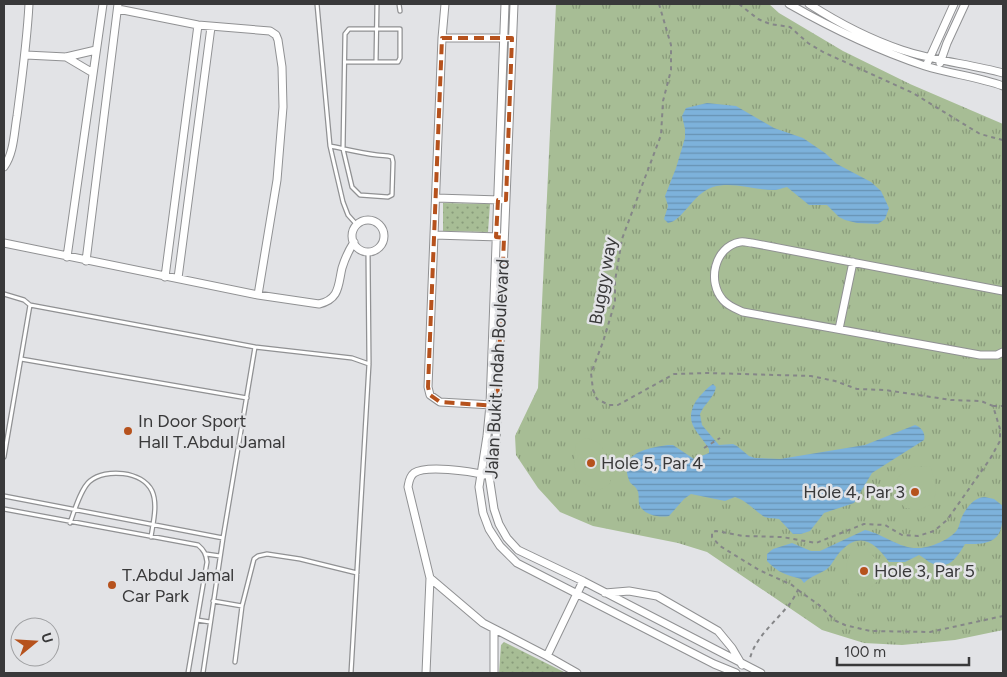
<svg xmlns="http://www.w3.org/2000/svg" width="1007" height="677" font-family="Figtree,sans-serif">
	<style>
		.grass { fill: url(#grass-tufts) }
		.park { fill: url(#park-dots) }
		.pitch { fill: #a7bd95 }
		.water { fill: url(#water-rules) }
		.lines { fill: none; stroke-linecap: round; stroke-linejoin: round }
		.lane-casing { stroke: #909193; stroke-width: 5.5 }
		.street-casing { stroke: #909193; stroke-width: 9 }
		.path { stroke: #858688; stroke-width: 2; stroke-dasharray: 4 4; stroke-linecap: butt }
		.lane { stroke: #fff; stroke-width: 3 }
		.street { stroke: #fff; stroke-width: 7 }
		.marked { fill: none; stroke: #b6521d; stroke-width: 4; stroke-dasharray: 10 6; stroke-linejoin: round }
		.poi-dot { fill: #b6521d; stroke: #e2e3e6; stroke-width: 2 }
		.labels { text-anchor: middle; stroke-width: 5; stroke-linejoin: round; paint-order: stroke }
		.street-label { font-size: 18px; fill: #39393a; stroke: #e2e3e6 }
		.poi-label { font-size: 18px; fill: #39393a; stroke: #e2e3e6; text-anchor: start }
	</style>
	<defs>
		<pattern id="grass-tufts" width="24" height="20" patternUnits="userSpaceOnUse" patternTransform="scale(1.25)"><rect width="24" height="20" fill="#a7bd95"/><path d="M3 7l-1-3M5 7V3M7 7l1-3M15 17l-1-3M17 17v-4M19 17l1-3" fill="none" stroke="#899b7b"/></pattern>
		<pattern id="park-dots" width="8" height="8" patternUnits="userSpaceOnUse" patternTransform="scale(1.25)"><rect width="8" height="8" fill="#a7bd95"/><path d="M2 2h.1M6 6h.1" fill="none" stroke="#899b7b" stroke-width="1.8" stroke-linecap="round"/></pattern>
		<pattern id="water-rules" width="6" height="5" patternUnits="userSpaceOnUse" patternTransform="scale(1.25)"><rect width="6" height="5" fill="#7db2db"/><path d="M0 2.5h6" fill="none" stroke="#6792b3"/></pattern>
	</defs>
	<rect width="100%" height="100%" fill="#e2e3e6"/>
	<path class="grass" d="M556,4H769L779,13L843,51L910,84L1003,124V630L955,640L902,645L864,643L822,630L707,552L678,543L593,526L560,512L538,488L516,455L515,436L538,388Z"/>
	<path class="park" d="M443,203L490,204L488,232L443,231Z
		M504,642L566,673H499L501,645Z"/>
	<path class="pitch" d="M585,438C611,443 606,461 611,483L599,490C574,484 572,468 576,444Z
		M915,466L931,467L936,488L934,503L919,510L905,508L894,495C895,477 899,474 915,466Z
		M864,545L881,566L882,577L870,588L854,595C844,577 844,570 851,551Z"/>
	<path class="water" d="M707,103L736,106L774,128L803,138L825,153L837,164L871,182L881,191L889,208L885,219L878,224L857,223L845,220L839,217L827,205H809L787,187C783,188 780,189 776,190C755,191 734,181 713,187C692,194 683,221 668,223L664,219L668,206L665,196L676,168L685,138V129L682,116L686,108Z
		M713,384L716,387C714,398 704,404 700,414L702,425L719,445L733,444L737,446L749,456L755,458L780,459L865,445L915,425C921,427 926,433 924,440L872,473L854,503L824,513L810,531L801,534H793L779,519C774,518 768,519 763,516C753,509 747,501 735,497L725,501L691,494L684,499L669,516C659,518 643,515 639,504C638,498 640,493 636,488C634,485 630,484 629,480C618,452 649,448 668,445H673L694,459L709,453V449C698,431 683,423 696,401C701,394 707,388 713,384Z
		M985,497L994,499L1003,506C1003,537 998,545 965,544C956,559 948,572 929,562C926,560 923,557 919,555L905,562H889C877,545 861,530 842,550C836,555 833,564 827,569C820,574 811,576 804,583L801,579C787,575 778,573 767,561V554L773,549L792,543L811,551H820L865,530C884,534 899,549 919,548C930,548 951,539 957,530C959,527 960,522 961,519C965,509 974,497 985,497Z"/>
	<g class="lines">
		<defs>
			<path id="lane" d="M317,4L330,146L343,202L348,215L357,225
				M399,4L400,11
				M376,62L377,4
				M330,146C345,149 361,153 377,155C382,156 387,155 392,157L393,162L392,195L388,197L360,195L352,187L343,149L345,34L349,29H400V58L398,62H345
				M368,252L369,363
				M4,294L24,300L30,305
				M255,347L352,358L369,364L351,673
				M21,359L247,398
				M4,457L30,305L255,347L223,538
				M4,496L223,538L203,673
				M4,509L198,545C204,550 206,554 207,562L188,673
				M70,523C74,512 81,488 90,481C106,468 142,471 152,491C158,504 153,523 151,537
				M206,554L220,556
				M213,601L242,606
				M197,620L210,622
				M235,662L242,606L254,559L258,556L267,554L300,559L357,573"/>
			<path id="street" d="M445,4L442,38L434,235L500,237
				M505,4L490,405L487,436L479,487L483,513L489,529L500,546L517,563L714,664L736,673
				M514,4L496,441L489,476L494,509L499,524L507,538L518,550L583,581L761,673
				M789,4C833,29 877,50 925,66C951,74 978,77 1003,86
				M809,4C837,22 869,39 902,50C935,61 970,64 1003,73
				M118,9L198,25L270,31L276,35L278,40L282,67L283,107L277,180L258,295
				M442,38H507
				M26,55L66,57L96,50
				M66,57L93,73
				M940,63L947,43L965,4
				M926,66L954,4
				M4,167C14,153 14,133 17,116C22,78 27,42 29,4
				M436,198L500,200
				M352 236a16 16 0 1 1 32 0a16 16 0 1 1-32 0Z
				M434,235L428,387L430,395L440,402L492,405
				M4,243L258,295L319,304C340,299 338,285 342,268C345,258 349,250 354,242
				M67,257L103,4
				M86,261L118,4
				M165,277L198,25
				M178,278L211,27
				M1003,291L752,243C749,243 744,241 740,242C714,247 707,282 723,300C728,306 736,309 743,312L980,355H997L1003,352
				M839,329L853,262
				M484,475C470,471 426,465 414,473C409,477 409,482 408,487L430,578L483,623L547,656L583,581
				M605,593L629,591L657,596L718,631L732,648L742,665
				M547,656L577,673
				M426,673L430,578
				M494,673V630"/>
		</defs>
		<use href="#lane" class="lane-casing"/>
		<use href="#street" class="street-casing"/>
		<path class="path" d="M659,4L671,45V70L663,101L661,135L622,239L615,281V302L603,342L591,373L593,390L597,399L609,405H618L674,374L708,373L811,376L835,381L857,389L885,390L951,400L981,401L993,406L1000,429V441L990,459L947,520L934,531L918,536L902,535L885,525L864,524L816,543L782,537L743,536L716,531L712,532V537L720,546L759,570L792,585L798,590C795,595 792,602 787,607C774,623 756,637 750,658
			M739,4L758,19L770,24L790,27L808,43L823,52L913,93L980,134L1003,140
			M993,406H1003
			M704,448L720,438
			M798,590L819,605L836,621L845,625L870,631L930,632L1003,616"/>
		<use href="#lane" class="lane"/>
		<use href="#street" class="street"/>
	</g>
	<path class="marked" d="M442,38H512L506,200H498L496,237L504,238L497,406L440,402L430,395L428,387Z"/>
	<g class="poi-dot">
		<circle cx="128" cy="431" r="5"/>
		<circle cx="591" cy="463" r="5"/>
		<circle cx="915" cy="492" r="5"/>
		<circle cx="864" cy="571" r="5"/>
		<circle cx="112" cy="585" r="5"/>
	</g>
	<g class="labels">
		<g class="street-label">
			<text transform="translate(603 281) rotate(-80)" y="6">Buggy way</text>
			<text transform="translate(497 369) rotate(-87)" y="6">Jalan Bukit Indah Boulevard</text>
		</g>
		<g class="poi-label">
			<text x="138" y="427">In Door Sport<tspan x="138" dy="21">Hall T.Abdul Jamal</tspan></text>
			<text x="601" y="469">Hole 5, Par 4</text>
			<text x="905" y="498" text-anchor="end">Hole 4, Par 3</text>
			<text x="874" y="577">Hole 3, Par 5</text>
			<text x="122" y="581">T.Abdul Jamal<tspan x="122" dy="21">Car Park</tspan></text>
		</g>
	</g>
	<rect width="1007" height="677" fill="none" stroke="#39393a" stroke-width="10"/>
	<g transform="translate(35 642) rotate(72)"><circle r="24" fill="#e2e3e6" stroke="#9e9fa1"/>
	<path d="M0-4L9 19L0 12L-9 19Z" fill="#b6521d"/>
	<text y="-8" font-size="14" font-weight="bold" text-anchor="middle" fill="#39393a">U</text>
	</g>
	<path d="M837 657v8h132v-8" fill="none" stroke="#39393a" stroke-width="2.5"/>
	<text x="844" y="657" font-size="15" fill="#39393a" stroke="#e2e3e6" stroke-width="4" paint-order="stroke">100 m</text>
</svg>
